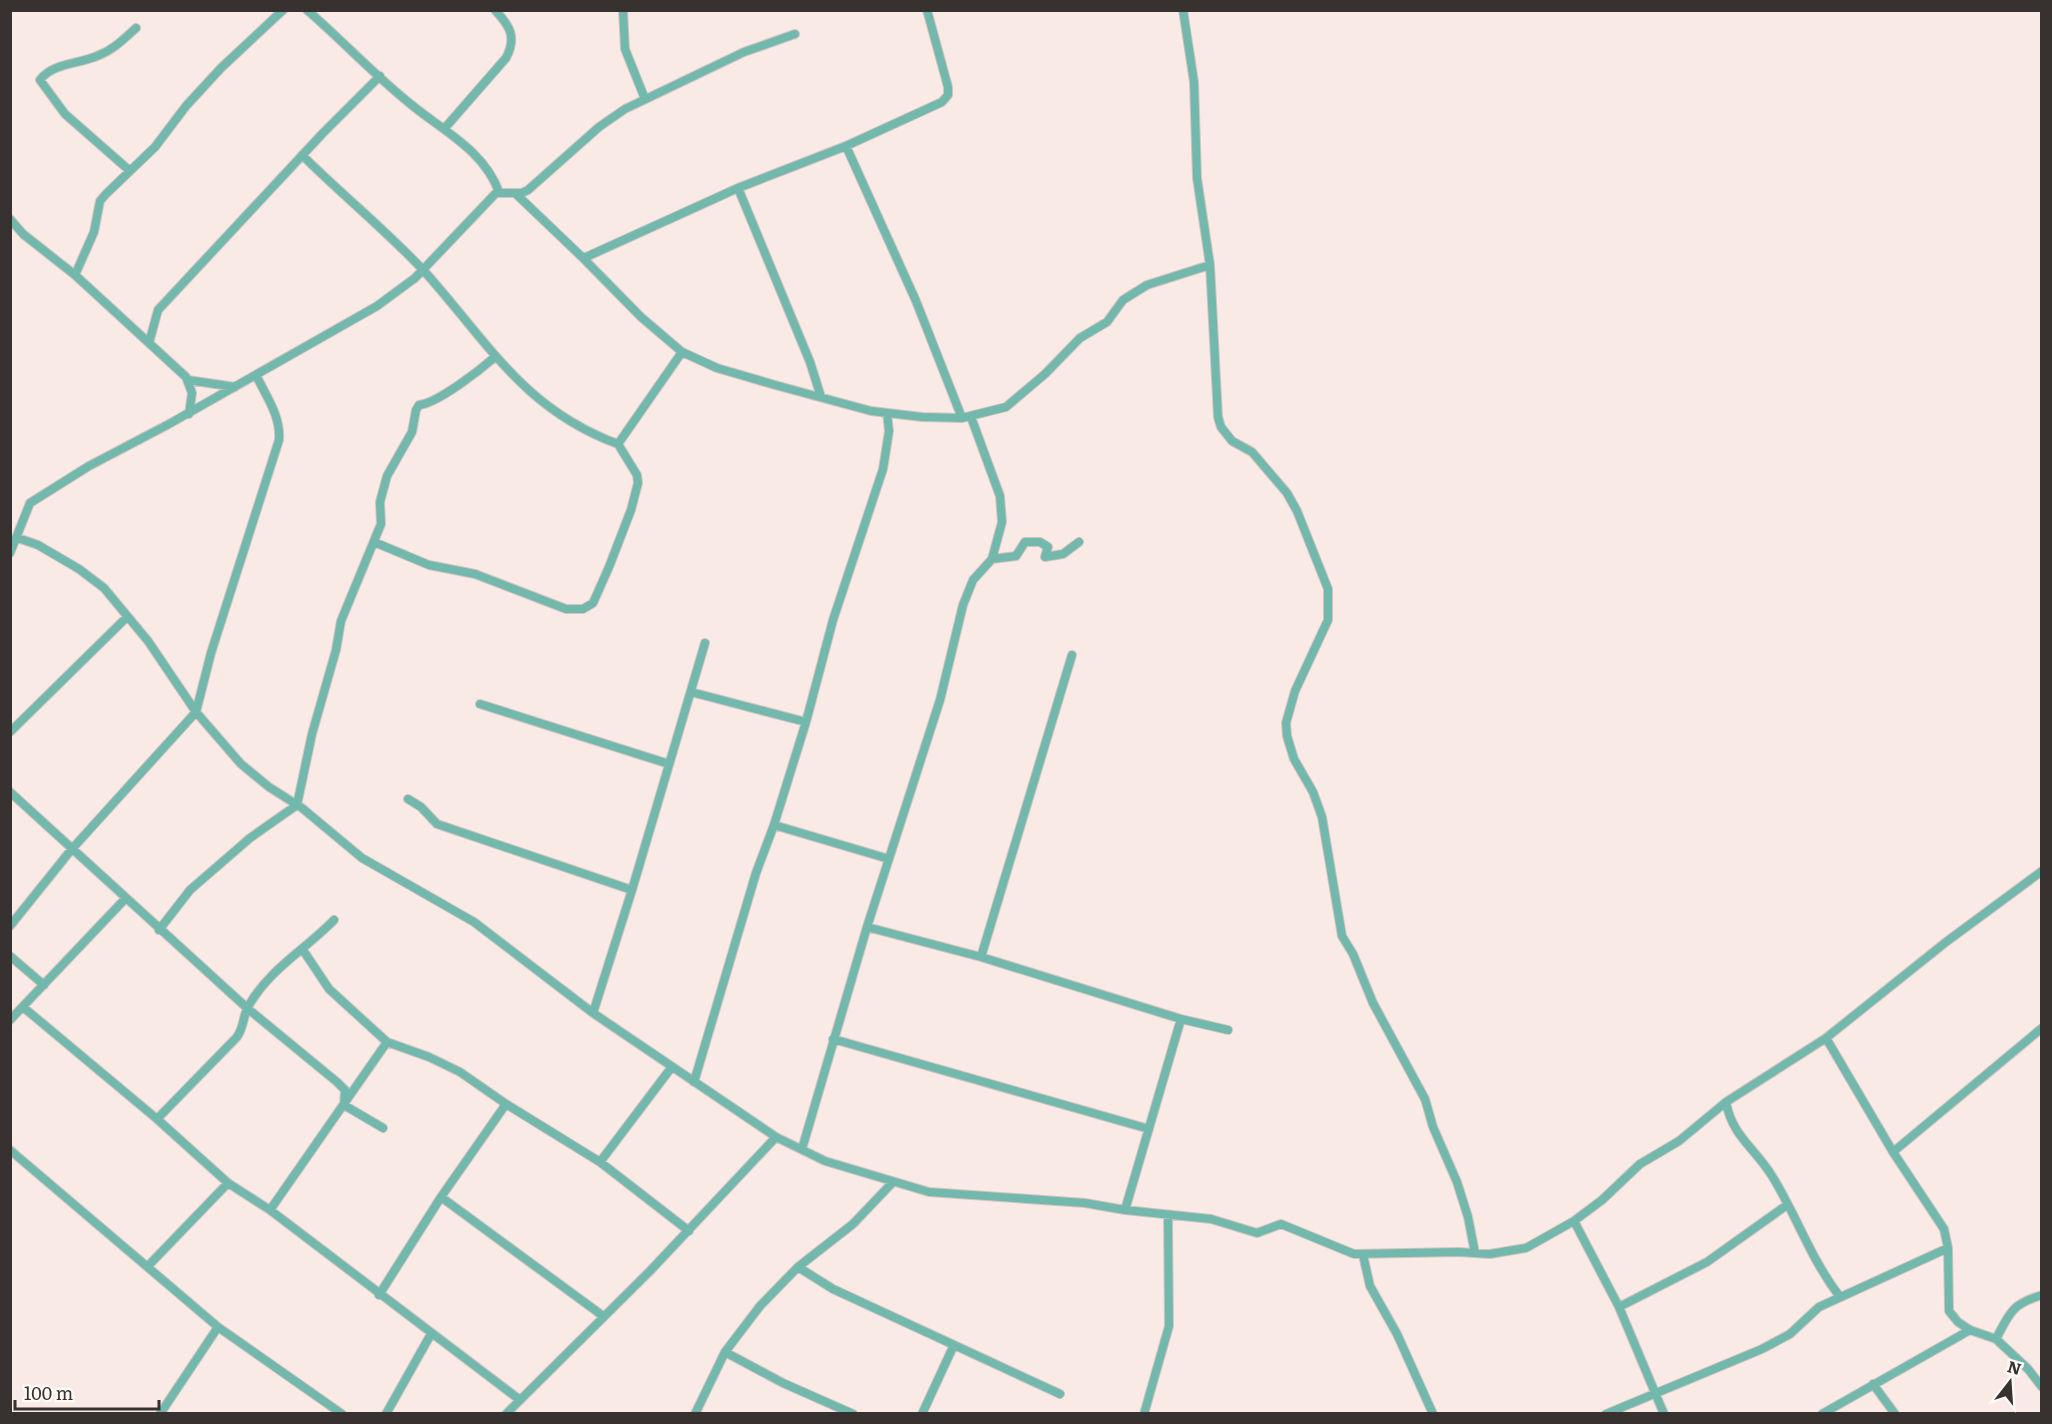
<svg xmlns="http://www.w3.org/2000/svg" width="2052" height="1424" font-family="Literata,serif">
	<style>
		.lines { fill: none; stroke-linecap: round; stroke-linejoin: round }
		.street-casing { stroke: #d2c5c1; stroke-width: 10 }
		.street { stroke: #73b8ad; stroke-width: 8 }
	</style>
	<rect width="100%" height="100%" fill="#f9eae5"/>
	<g class="lines">
		<defs>
			<path id="street" d="M307,10C343,41 376,77 413,106C445,132 484,151 499,192
				M623,10L625,49L645,99
				M1183,10L1194,82L1197,178L1210,265L1218,417L1221,427L1232,441L1252,452L1287,493L1297,511L1328,589V620L1295,691L1286,723L1287,736L1294,759L1313,792L1322,817L1342,936L1353,954L1373,1003L1425,1099L1433,1127L1457,1182L1468,1217L1475,1253
				M444,129L506,58C517,37 510,26 495,10
				M846,146L916,301L962,418
				M302,155C342,195 386,230 424,271C488,342 523,409 618,444
				M130,171L65,114L40,80C52,63 79,64 97,56C113,50 124,39 136,28
				M738,188L810,362L821,397
				M515,193L582,257L641,317L682,352L717,368L775,385L871,411L922,417L962,418L1006,407L1045,374L1080,338L1107,322L1123,300L1147,285L1210,265
				M10,219L23,234L75,275L186,377L192,393L189,414
				M584,258L738,188L846,146L942,102L948,95V87L927,10
				M75,275L94,232L100,201L106,194L155,147L186,106L221,68L283,10
				M149,343L158,310L323,133L380,76
				M188,380L235,387
				M971,417L1000,496L1002,522L992,559
				M618,444L682,352
				M18,538L38,545L79,569L104,588L148,641L196,712L241,764L269,787L302,808L362,858L474,922L593,1013L776,1137L825,1161L929,1192L1085,1203L1125,1210L1211,1219L1257,1233L1281,1224L1354,1254L1458,1252L1490,1254L1526,1248L1574,1221L1602,1200L1640,1164L1679,1141L1726,1102L1826,1038L1946,942L2042,871
				M374,542L429,565L475,574L566,609H583L593,603L609,567L631,510L638,483L637,475L618,444
				M10,553L30,503L89,466L169,424L377,306L415,278L496,193H522L528,190L599,127L625,109L744,52L795,34
				M691,692L806,722
				M480,704L669,764
				M10,732L127,617
				M10,792L247,1008L337,1082L345,1090L344,1105L383,1128
				M408,799L421,807L437,824L632,890
				M774,825L889,859
				M10,926L71,850L196,712L211,653L279,440C281,416 266,396 256,375
				M867,927L981,957L1181,1019L1228,1030
				M159,930L190,890L250,838L297,805L312,734L336,650L341,621L381,524L380,502L387,476L412,432L416,410L419,405C438,403 480,370 495,357
				M10,956L44,985
				M981,957L1072,655
				M23,1007L157,1119L228,1183L270,1210L520,1400
				M593,1013L632,890L705,643
				M10,1020L125,899
				M1826,1038L1893,1152L1944,1229L1948,1248L1949,1311L1958,1322L1970,1330L1996,1339L2028,1369L2042,1387
				M833,1039L1149,1129
				M387,1042L429,1057L460,1072L506,1104
				M694,1082L756,873L774,825L806,722L833,620L883,469L889,431L887,413
				M1726,1102C1732,1136 1755,1148 1772,1176C1797,1216 1810,1258 1840,1297
				M157,1119L237,1037C244,1027 243,1016 248,1007C268,970 306,949 334,920
				M802,1149L867,927L940,700L963,605L973,580L992,559L1016,556L1025,542H1040L1048,547L1045,557L1063,554L1079,542
				M10,1150L218,1327L342,1414
				M1893,1152L2042,1028
				M600,1162L671,1068
				M441,1197L603,1316
				M270,1210L387,1042L329,989L303,950
				M1125,1210L1181,1019
				M1574,1221L1619,1307L1664,1414
				M1363,1255L1370,1286L1397,1334L1433,1414
				M148,1266L228,1183
				M798,1267L833,1289L1060,1394
				M379,1295L441,1197L506,1104L600,1162L689,1231
				M1619,1307L1707,1262L1787,1205
				M1996,1339C2010,1312 2012,1304 2042,1295
				M725,1352L783,1383L853,1414
				M1873,1384L1895,1414
				M160,1414L218,1327
				M386,1414L431,1334
				M506,1414L650,1271L776,1137
				M695,1414L725,1352L760,1306L798,1267L853,1224L892,1183
				M922,1414L953,1347
				M1144,1414L1169,1326L1168,1216
				M1606,1414L1762,1349L1790,1334L1819,1307L1948,1248
				M1822,1414L1970,1330"/>
		</defs>
		<use href="#street" class="street-casing"/>
		<use href="#street" class="street"/>
	</g>
	<rect width="2052" height="1424" fill="none" stroke="#37312f" stroke-width="24"/>
	<g transform="translate(2010 1382) rotate(17)" stroke="#fefbf9" stroke-width="4.5" paint-order="stroke">
	<path d="M0-4.5L10 22L0 15L-10 22Z" fill="#37312f"/>
	<text y="-9" font-size="16" font-weight="bold" text-anchor="middle" fill="#37312f">N</text>
	</g>
	<path d="M15 1400v9h144v-9" fill="none" stroke="#37312f" stroke-width="3"/>
	<text x="24" y="1400" font-size="18" fill="#37312f" stroke="#fefbf9" stroke-width="4.5" paint-order="stroke">100 m</text>
</svg>
